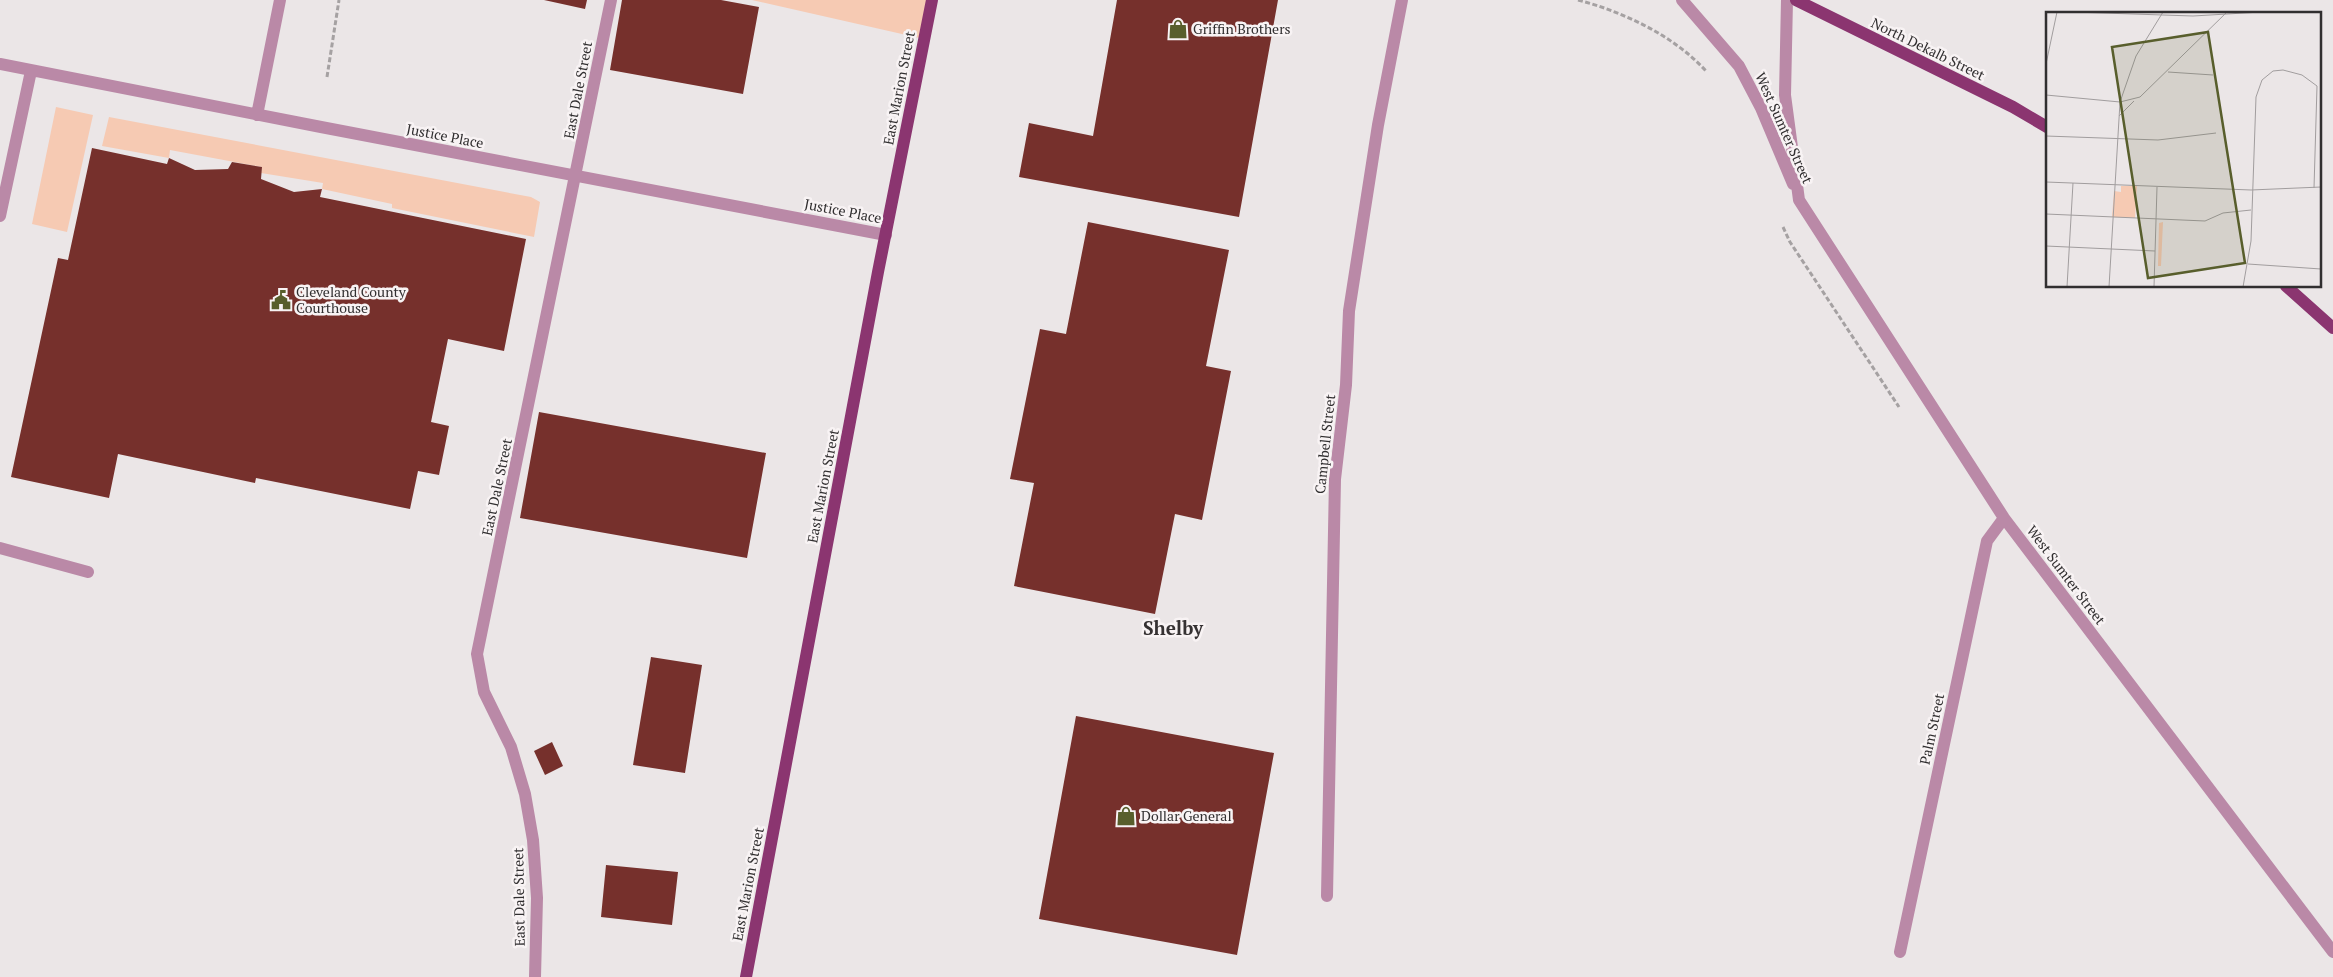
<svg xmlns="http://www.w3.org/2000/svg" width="2333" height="977" font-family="'PT Serif',serif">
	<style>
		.green { fill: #f6cab3 }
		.building { fill: #76302c }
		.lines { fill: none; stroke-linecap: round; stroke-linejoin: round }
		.path { stroke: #a5a1a2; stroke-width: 3; stroke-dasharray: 5 2.5; stroke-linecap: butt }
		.minor { stroke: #ba89a7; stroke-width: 12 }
		.major { stroke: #8b3570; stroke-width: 12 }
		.labels { text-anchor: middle; stroke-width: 5; stroke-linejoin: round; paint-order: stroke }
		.poi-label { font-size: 14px; fill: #312f30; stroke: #f8f3f4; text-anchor: start }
		.street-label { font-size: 14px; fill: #312f30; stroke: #f8f3f4 }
		.district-label { font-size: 19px; font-weight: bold; fill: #353132; stroke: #f8f3f4 }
		.inset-road { fill: none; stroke: #a19d9e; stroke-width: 1 }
		.view { fill: #585e2c; fill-opacity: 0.15; stroke: #585e2c; stroke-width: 2.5 }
		.inset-edge { fill: none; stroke: #312f30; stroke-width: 2.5 }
	</style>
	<rect width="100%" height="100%" fill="#ebe6e7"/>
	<path class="green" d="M752,0H932L924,39Z
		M56,107L93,115L67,232L32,224Z
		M109,117L531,197L540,202L534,237L392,208V204L322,189L323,183L261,173L262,167L170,150L169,158L102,146Z"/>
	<path class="building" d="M544,0H587L585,9Z
		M622,0H721L759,7L743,94L610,70Z
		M1117,0H1278L1239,217L1019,177L1029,123L1093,136Z
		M92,148L167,164L169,158L195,170L228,169L232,162L262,167L261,179L294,192L322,189L320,197L526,239L504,351L448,339L431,422L449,426L439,475L418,471L410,509L256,478L255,483L118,454L109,498L11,477L58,258L68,260Z
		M1088,222L1229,250L1206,366L1231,371L1202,520L1175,514L1155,614L1014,586L1034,483L1010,479L1040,329L1066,334Z
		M539,412L766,453L747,558L520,518Z
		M651,657L702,665L685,773L633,765Z
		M1076,716L1274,753L1237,955L1039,919Z
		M552,742L563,766L545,775L534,751Z
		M606,865L678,872L672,925L601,917Z"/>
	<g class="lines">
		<path class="path" d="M1578,0C1624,12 1674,36 1706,71
			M327,77L339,0
			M1783,227L1790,242L1899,407"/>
		<path class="minor" d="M1682,0L1739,66L1761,108L1793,184
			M1787,0L1785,95L1799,200L2004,518L2333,952
			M0,64L321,127L886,235
			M257,115L280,0
			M0,216L31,71
			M0,548L88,572
			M1327,896L1335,479L1346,385L1349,311L1378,125L1402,0
			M1900,952L1987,541L2004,518
			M535,977L537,898L533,840L525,794L511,747L484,692L477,654L611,0"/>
		<path class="major" d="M1796,0L2013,107L2047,127
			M2286,286L2333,328
			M746,977L878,272L932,0"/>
	</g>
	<defs>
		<symbol id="shop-bare" viewBox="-9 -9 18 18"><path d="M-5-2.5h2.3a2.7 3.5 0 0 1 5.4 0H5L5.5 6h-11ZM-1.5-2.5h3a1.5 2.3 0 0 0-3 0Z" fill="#585e2c" stroke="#f8f3f4" stroke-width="2.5" paint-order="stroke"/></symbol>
		<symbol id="civic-bare" viewBox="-9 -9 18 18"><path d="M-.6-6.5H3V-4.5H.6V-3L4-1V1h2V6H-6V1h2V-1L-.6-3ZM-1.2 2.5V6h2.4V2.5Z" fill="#585e2c" stroke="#f8f3f4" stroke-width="2.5" paint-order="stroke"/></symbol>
	</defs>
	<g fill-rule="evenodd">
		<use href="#shop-bare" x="1164" y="15" width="28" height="28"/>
		<use href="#civic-bare" x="267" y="286" width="28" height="28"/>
		<use href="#shop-bare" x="1112" y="802" width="28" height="28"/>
	</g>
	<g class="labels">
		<g class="poi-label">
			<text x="1193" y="34">Griffin Brothers</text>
			<text x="296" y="297">Cleveland County<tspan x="296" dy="16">Courthouse</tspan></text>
			<text x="1141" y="821">Dollar General</text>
		</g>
		<g class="street-label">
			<text transform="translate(1928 49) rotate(26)" y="5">North Dekalb Street</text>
			<text transform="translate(899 88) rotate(-79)" y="5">East Marion Street</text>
			<text transform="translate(578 90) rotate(-79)" y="5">East Dale Street</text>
			<text transform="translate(1784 128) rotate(66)" y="5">West Sumter Street</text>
			<text transform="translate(445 136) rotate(11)" y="5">Justice Place</text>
			<text transform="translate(843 211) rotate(11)" y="5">Justice Place</text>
			<text transform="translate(1325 444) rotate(-84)" y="5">Campbell Street</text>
			<text transform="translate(823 486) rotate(-79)" y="5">East Marion Street</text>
			<text transform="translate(497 487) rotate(-78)" y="5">East Dale Street</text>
			<text transform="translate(2066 575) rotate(53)" y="5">West Sumter Street</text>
			<text transform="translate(1932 729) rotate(-78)" y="5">Palm Street</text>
			<text transform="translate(748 884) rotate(-79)" y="5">East Marion Street</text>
			<text transform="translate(519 897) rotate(-91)" y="5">East Dale Street</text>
		</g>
		<g class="district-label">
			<text x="1173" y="635">Shelby</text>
		</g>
	</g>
	<g transform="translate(2046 12)">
		<rect width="275" height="275" fill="#ebe6e7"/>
		<path d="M75,174H91L89,206L66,205L68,179L75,180ZM117,210L115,254H112L113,211Z" fill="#f6cab3"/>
		<path class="inset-road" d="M27,0L147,4L215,0M0,52L11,0M122,60L167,63M0,83L74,90L94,85L181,0M73,104L88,89M0,124L112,128L170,121M0,170L205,178L275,175M0,202L159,209L177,201L205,198M0,234L109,239M202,252L275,257M21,275L27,171M63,275L74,90L90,44L117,0M108,275L111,175M197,275L205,229L210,85L216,68L227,59L237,58L256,63L271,74L268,176"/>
		<path class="view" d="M162,20L199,251L102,266L66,35Z"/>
		<rect width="275" height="275" class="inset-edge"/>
	</g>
</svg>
